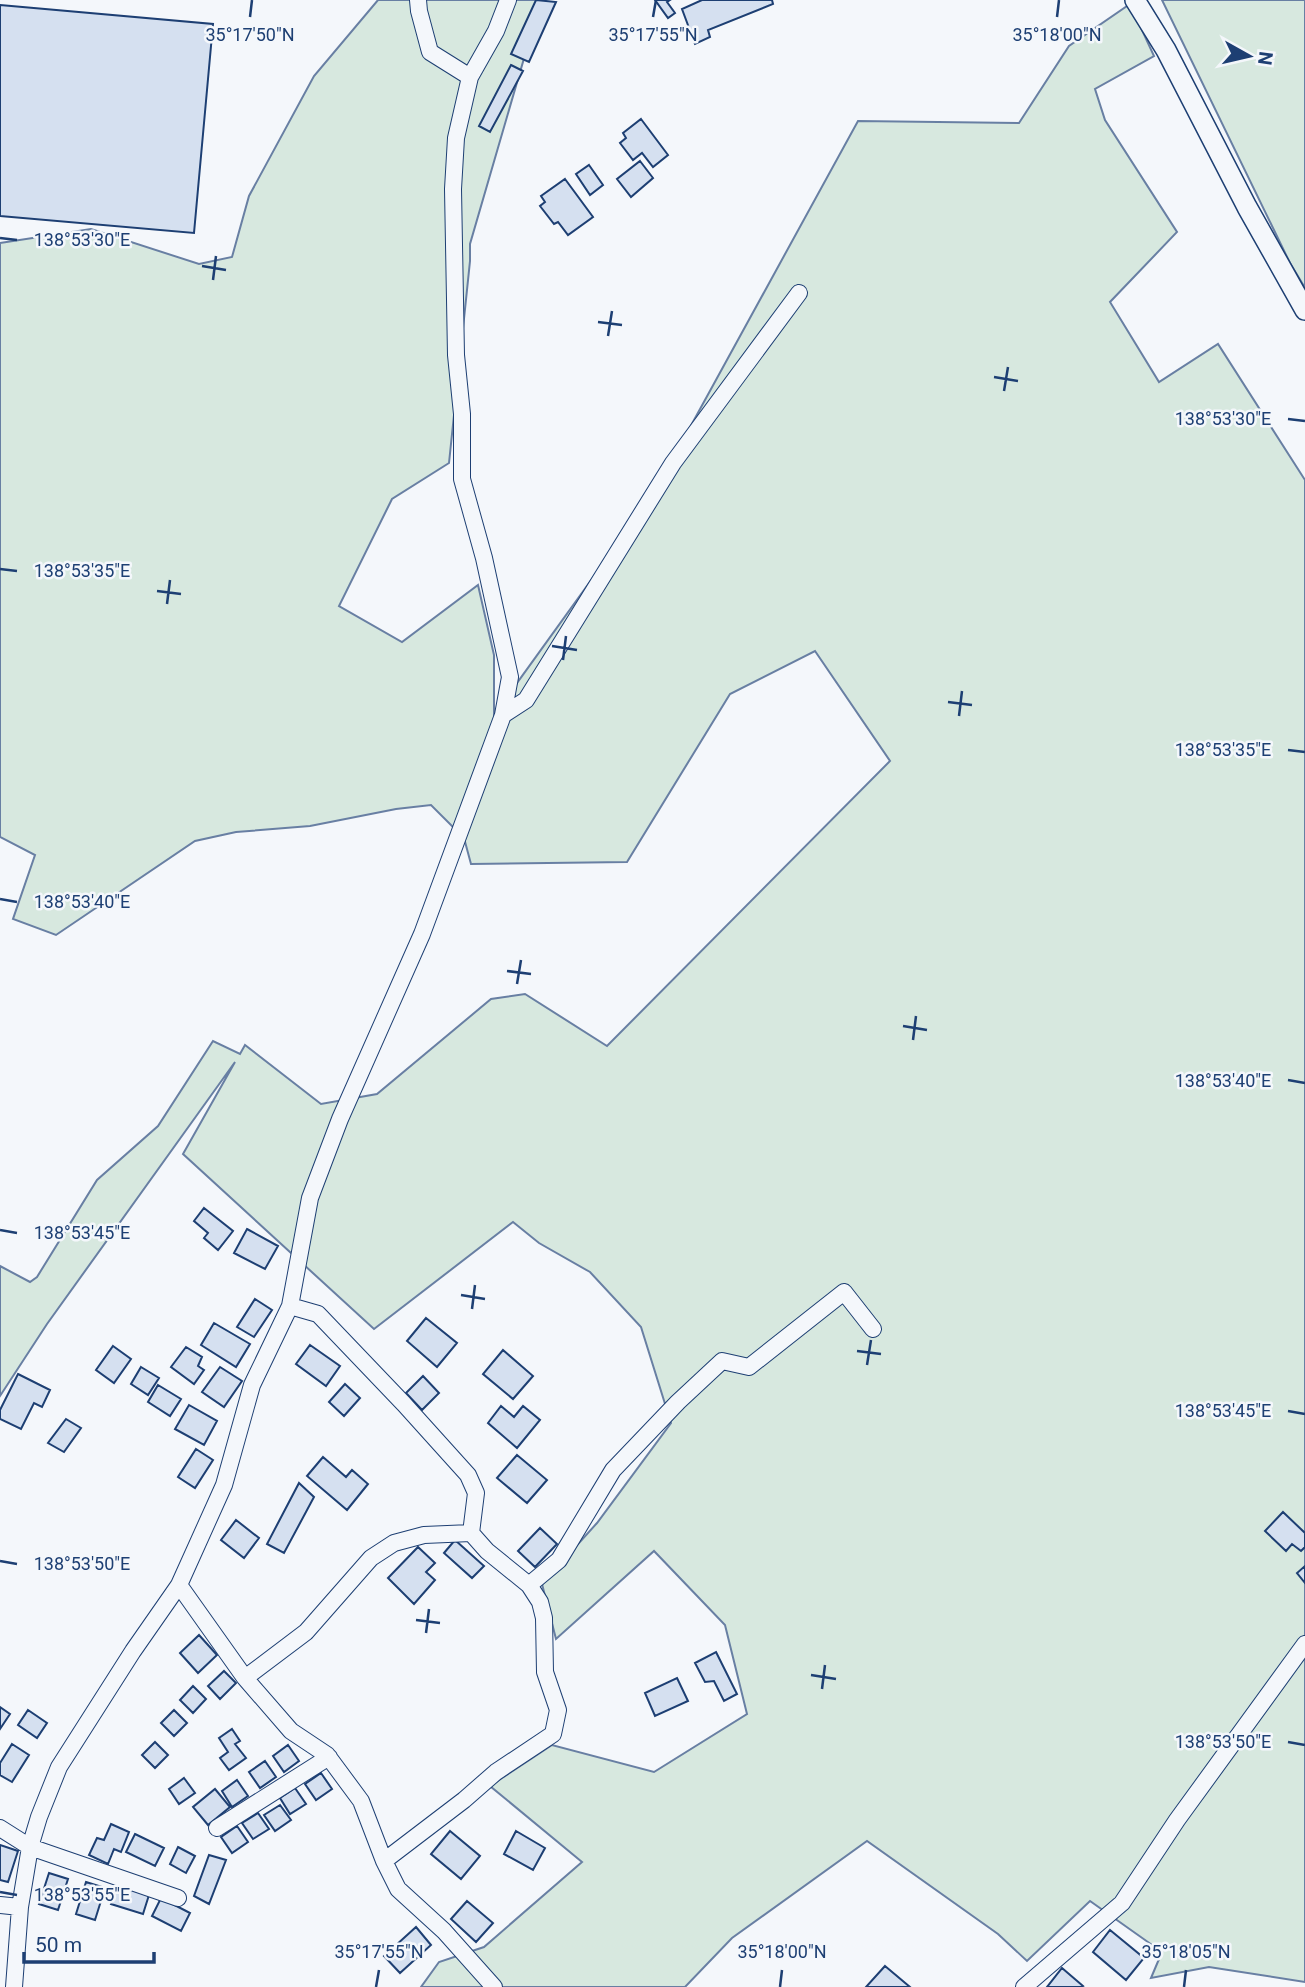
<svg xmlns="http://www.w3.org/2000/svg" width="1305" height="1987" font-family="Roboto,sans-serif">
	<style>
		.green { fill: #d7e8df; stroke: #687fa3; stroke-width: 2 }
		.building { fill: #d5e0f0; stroke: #1d3f73; stroke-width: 2 }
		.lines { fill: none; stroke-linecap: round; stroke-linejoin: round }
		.minor-casing { stroke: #1d3f73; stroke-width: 18 }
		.tertiary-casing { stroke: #1d3f73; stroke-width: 22 }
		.minor { stroke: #f4f7fb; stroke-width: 16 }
		.tertiary { stroke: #f4f7fb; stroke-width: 19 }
		.ticks { fill: none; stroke: #1d3f73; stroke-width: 2.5 }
		.ticks-label { font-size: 18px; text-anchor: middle; fill: #1d3f73; stroke: #f4f7fb; stroke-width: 5; stroke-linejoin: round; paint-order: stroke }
	</style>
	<rect width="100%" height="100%" fill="#f4f7fb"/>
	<path class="green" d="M378,0H541L470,244V261L449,463L392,499L339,606L402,642L478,585L494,655V715L654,493L858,121L1019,123L1069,46L1130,4L1154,56L1095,89L1105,120L1177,232L1110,302L1159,382L1218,344L1305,480V1982L1209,1967L1151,1978L1162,1952L1090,1901L1027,1961L998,1934L867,1841L732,1938L685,1987H421L439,1962L484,1947L582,1862L490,1786L552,1745L654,1772L747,1714L725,1625L654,1551L556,1639L542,1584L597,1523L671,1423L641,1327L590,1272L539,1243L513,1222L374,1329L183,1154L235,1062L47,1324L0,1396V1266L30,1282L37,1277L97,1180L158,1126L213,1041L240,1054L245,1045L321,1104L377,1094L491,999L525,994L607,1046L890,761L815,651L730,694L627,862L471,864L464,838L431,805L396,809L310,826L236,832L195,841L56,935L13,919L35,855L0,837V243L91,229L199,264L232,257L249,196L314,76Z
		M1162,0H1305V288L1290,263Z"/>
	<path class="building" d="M536,0L556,2L529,62L511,54Z
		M655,0H670L667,2L675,13L668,18Z
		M702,0H772L773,4L708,30L710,37L695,44L682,9Z
		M0,5L213,24L194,233L0,216Z
		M511,65L523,71L490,132L479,126Z
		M641,119L668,155L653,167L642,153L633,160L620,143L626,138L623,133Z
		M640,161L653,178L631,197L617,179Z
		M589,165L603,185L590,195L576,174Z
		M565,179L593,217L568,235L558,222L554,224L540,206L545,202L541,196Z
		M204,1208L233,1231L218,1250L204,1238L208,1233L194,1221Z
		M247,1229L278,1246L265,1269L234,1253Z
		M255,1299L272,1310L254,1337L237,1327Z
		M426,1318L457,1343L437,1367L407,1341Z
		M214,1323L250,1344L236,1367L201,1345Z
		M310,1345L340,1366L326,1386L296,1364Z
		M113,1346L131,1359L114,1383L96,1370Z
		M186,1347L202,1357L198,1366L204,1370L194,1384L171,1367Z
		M503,1350L533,1376L513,1399L483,1374Z
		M141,1367L159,1378L148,1395L131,1384Z
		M220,1367L242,1381L224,1407L202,1392Z
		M18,1374L50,1390L42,1407L34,1403L21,1429L0,1419V1410Z
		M423,1376L439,1393L422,1410L406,1393Z
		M345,1384L360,1398L344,1416L329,1402Z
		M158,1385L181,1399L170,1416L148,1402Z
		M189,1405L217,1421L204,1445L175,1429Z
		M501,1406L514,1417L523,1406L540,1420L517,1448L488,1423Z
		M66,1419L81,1428L64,1452L48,1443Z
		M196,1449L213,1460L195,1488L178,1477Z
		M517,1455L547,1480L527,1503L497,1478Z
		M323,1457L346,1477L352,1470L368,1484L347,1510L307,1476Z
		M299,1483L314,1497L284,1553L267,1544Z
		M1283,1512L1305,1533V1547L1301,1551L1292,1544L1286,1551L1265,1531Z
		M236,1520L259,1538L244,1558L221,1540Z
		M540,1528L557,1544L535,1567L518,1551Z
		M455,1540L484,1566L472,1578L444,1553Z
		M418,1547L435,1563L426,1572L435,1580L414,1604L388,1578Z
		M1305,1566V1583L1297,1573Z
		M199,1635L217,1655L198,1673L180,1653Z
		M716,1652L737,1694L724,1701L714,1681L705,1682L695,1663Z
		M224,1671L236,1683L220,1699L208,1686Z
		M677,1678L688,1701L655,1716L645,1693Z
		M193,1686L206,1699L193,1713L180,1700Z
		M0,1707L10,1714L0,1729Z
		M28,1710L47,1723L37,1738L18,1725Z
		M174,1710L187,1723L174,1736L161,1723Z
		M232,1729L240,1741L235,1744L246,1758L229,1770L220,1758L228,1752L219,1738Z
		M155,1742L168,1755L155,1768L142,1755Z
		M12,1744L29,1755L12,1782L0,1775V1763Z
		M288,1745L299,1761L284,1772L273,1756Z
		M265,1761L276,1777L260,1788L249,1772Z
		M321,1773L332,1789L316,1800L305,1784Z
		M184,1778L195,1793L179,1804L169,1789Z
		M237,1780L248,1796L232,1807L222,1791Z
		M295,1788L306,1804L290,1814L280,1798Z
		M215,1789L230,1807L208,1825L193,1807Z
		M280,1805L291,1820L275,1831L264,1815Z
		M258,1813L269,1829L253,1839L242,1823Z
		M111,1824L129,1832L121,1852L114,1849L108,1864L89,1855L97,1838L104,1840Z
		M237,1826L248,1842L232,1853L221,1837Z
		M450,1831L480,1856L461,1879L431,1854Z
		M516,1831L545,1848L533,1870L504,1854Z
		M135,1834L164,1848L155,1866L126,1852Z
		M0,1845L18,1851L8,1882L0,1880Z
		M178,1847L195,1856L186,1873L170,1864Z
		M209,1855L226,1860L209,1904L194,1896Z
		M49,1873L68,1879L58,1910L39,1904Z
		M86,1882L105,1888L95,1920L76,1914Z
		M117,1885L149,1895L143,1914L111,1904Z
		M161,1898L190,1913L181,1931L152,1916Z
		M467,1901L493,1923L476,1942L451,1919Z
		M416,1927L431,1945L400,1973L384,1956Z
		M1110,1930L1144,1958L1126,1980L1093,1952Z
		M885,1966L910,1987H866Z
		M1062,1968L1083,1986L1081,1987H1047Z"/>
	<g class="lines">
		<defs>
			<path id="minor" d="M418,0L419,11L430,52L470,77
				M503,715L526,700L673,463L799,293
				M290,1306L318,1314L404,1404L468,1475L476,1493L471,1533L487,1551L529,1585L540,1602L544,1618L545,1672L558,1710L553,1734L496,1772L464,1800L384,1861
				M179,1585L245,1678L291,1731L327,1755L361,1801L384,1861L398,1889L444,1931L494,1987
				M529,1585L559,1560L613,1470L678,1402L722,1361L749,1367L844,1292L873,1329
				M245,1678L306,1632L371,1558L394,1543L424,1535L471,1533
				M0,1828L30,1847L178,1898
				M217,1828L329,1757
				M0,1905L20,1907
				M14,1987L20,1907L30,1847L39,1817L59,1767L133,1651L179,1585L224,1485L252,1385L290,1306L310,1198L340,1119L422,934L503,715L510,677L484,558L462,479V414L456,355L453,189L456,138L470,77L496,31L508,0
				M1024,1987L1122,1903L1177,1820L1305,1644"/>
			<path id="tertiary" d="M1135,0L1166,50L1247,207L1305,310"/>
		</defs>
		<use href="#minor" class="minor-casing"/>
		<use href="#tertiary" class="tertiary-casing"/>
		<use href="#minor" class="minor"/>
		<use href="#tertiary" class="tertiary"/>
	</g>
	<path class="ticks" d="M250,17L252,0M653,17L656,0M1057,17L1059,0M0,238L17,240M202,266L226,270M213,280L216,256M598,322L622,325M608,336L612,311M994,377L1018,381M1004,391L1008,367M1288,419L1305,421M0,569L17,571M157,591L181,594M167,604L170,580M552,646L577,650M563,660L566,636M948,702L972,705M959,716L962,691M1288,750L1305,752M0,899L17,902M507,971L531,974M517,984L521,960M903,1026L927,1030M913,1040L916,1016M1288,1080L1305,1083M0,1230L17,1233M461,1295L485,1299M472,1309L475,1285M857,1351L881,1354M867,1365L871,1340M1288,1411L1305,1414M0,1561L17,1564M416,1620L440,1623M426,1633L429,1609M811,1675L836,1679M822,1689L825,1665M1288,1742L1305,1745M0,1892L17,1895M376,1987L379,1970M780,1987L782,1970M1184,1987L1186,1970"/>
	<g class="ticks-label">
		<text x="250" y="41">35°17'50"N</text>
		<text x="653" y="41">35°17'55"N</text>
		<text x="1057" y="41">35°18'00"N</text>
		<text x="82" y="246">138°53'30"E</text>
		<text x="1223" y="425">138°53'30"E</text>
		<text x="82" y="577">138°53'35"E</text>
		<text x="1223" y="756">138°53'35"E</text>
		<text x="82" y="908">138°53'40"E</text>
		<text x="1223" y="1087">138°53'40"E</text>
		<text x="82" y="1239">138°53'45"E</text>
		<text x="1223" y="1417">138°53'45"E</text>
		<text x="82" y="1570">138°53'50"E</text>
		<text x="1223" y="1748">138°53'50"E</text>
		<text x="82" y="1901">138°53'55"E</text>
		<text x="379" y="1958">35°17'55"N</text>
		<text x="782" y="1958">35°18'00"N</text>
		<text x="1186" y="1958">35°18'05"N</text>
	</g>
	<g transform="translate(1249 56) rotate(98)" stroke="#f4f7fb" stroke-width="5" paint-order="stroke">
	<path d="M0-5L12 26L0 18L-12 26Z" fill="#1d3f73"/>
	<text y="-10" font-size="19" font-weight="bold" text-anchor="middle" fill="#1d3f73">N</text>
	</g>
	<path d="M24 1952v10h130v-10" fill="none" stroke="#1d3f73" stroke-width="3.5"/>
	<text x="35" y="1952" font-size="21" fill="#1d3f73" stroke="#f4f7fb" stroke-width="5" paint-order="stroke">50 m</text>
</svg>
